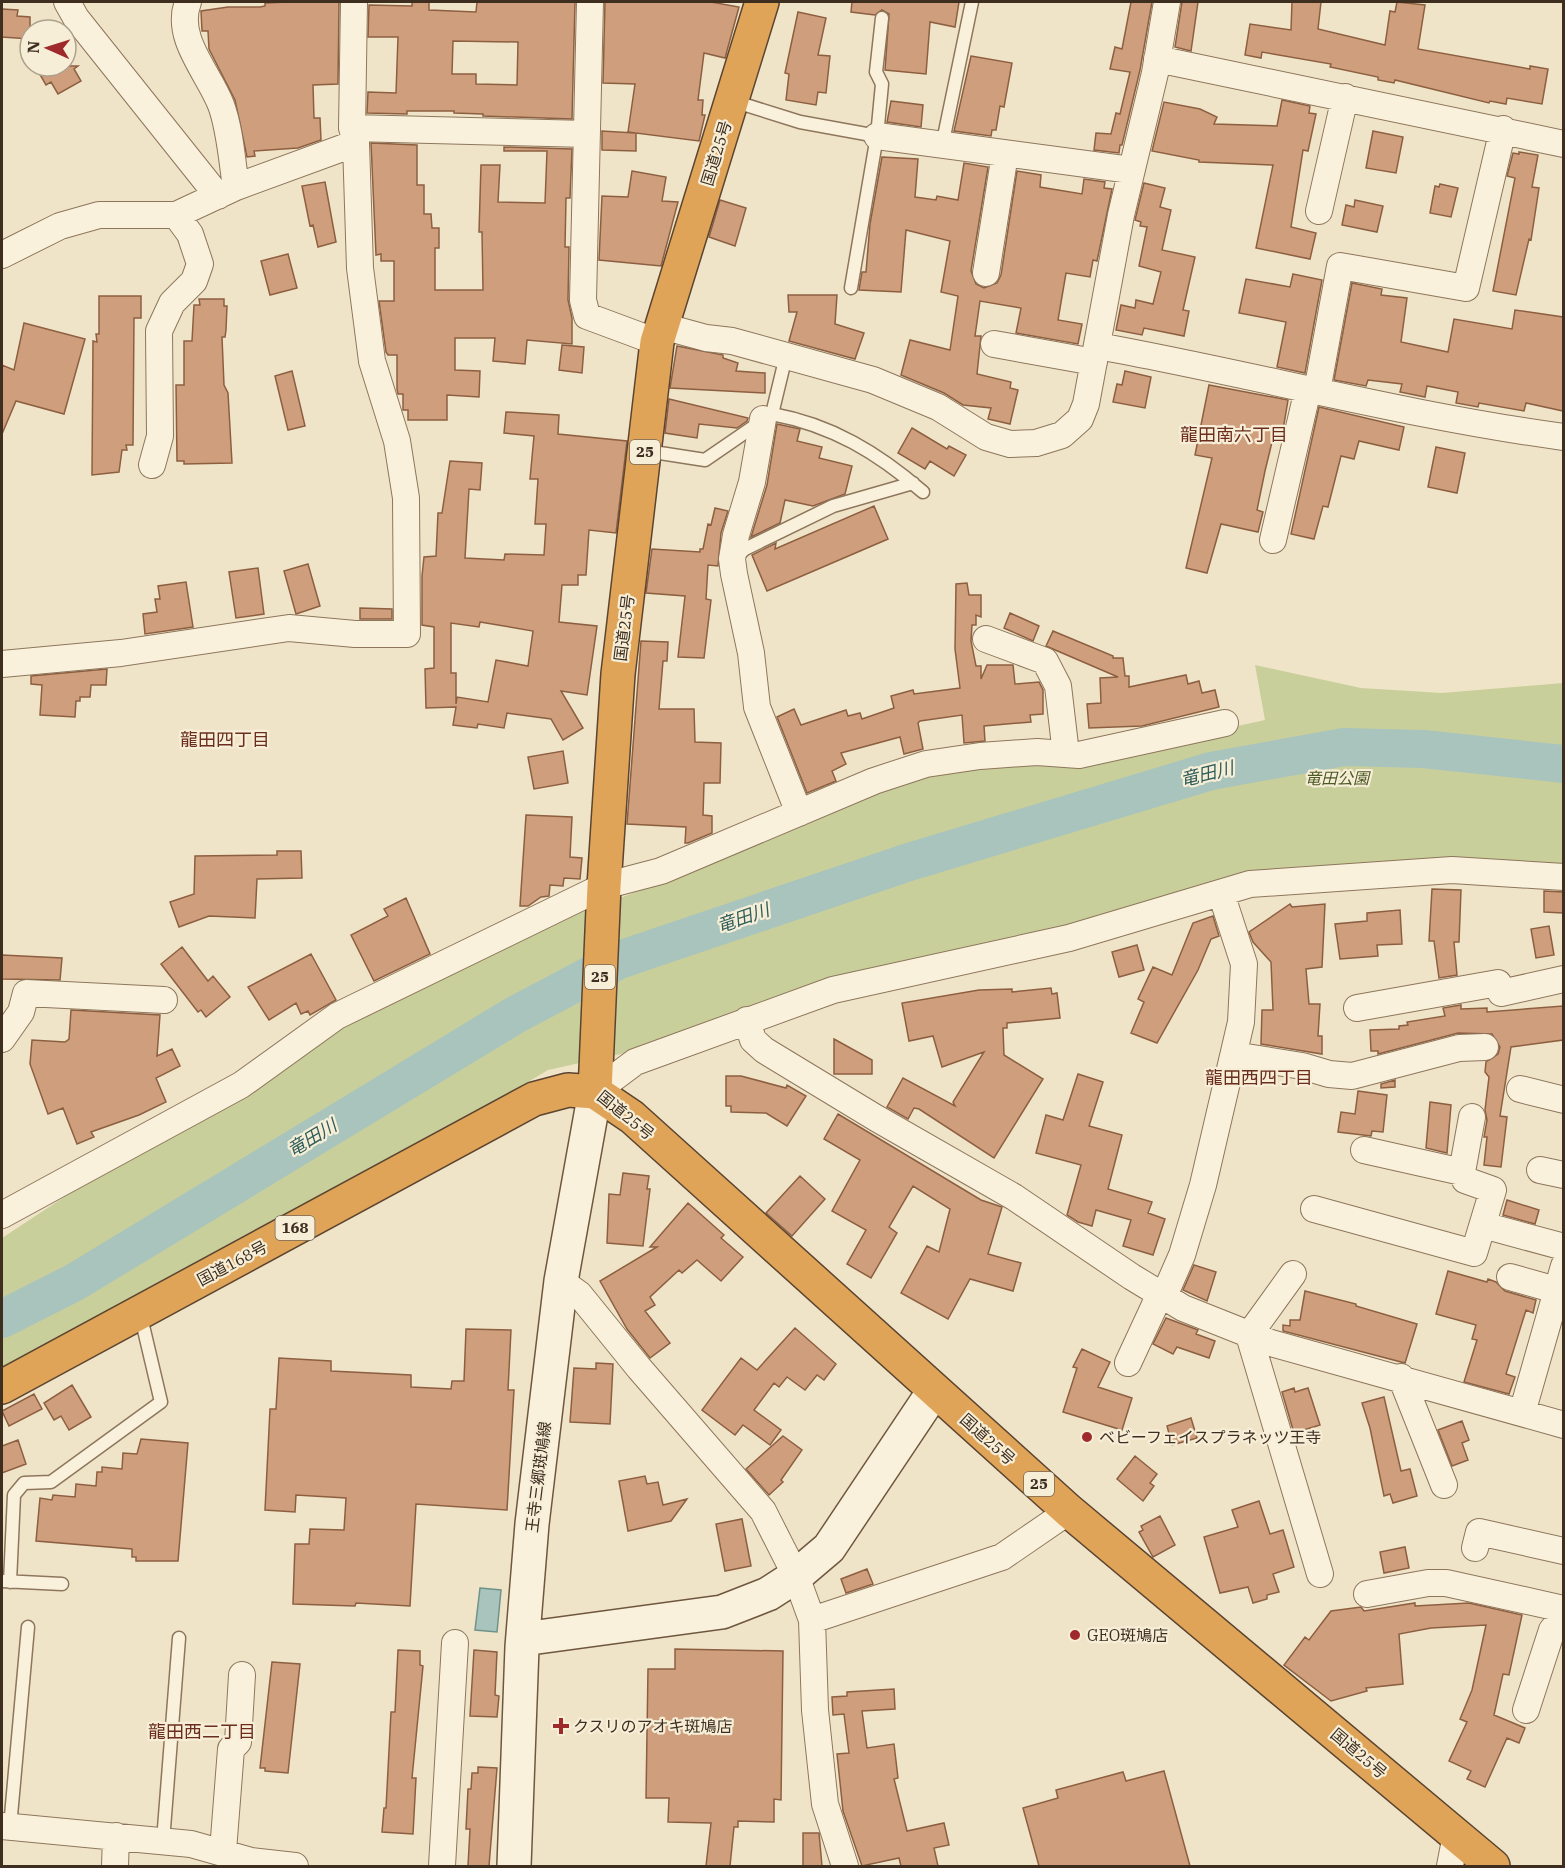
<svg xmlns="http://www.w3.org/2000/svg" width="1565" height="1868" font-family="'IBM Plex Serif','Noto Sans JP',serif">
	<style>
		.green { fill: #c9cf9b }
		.water { fill: #a9c4bc; stroke: #6f938a; stroke-width: 1.5 }
		.lines { fill: none; stroke-linecap: round; stroke-linejoin: round }
		.river { stroke: #a9c4bc; stroke-width: 38 }
		.building { fill: #cf9f7d; stroke: #8d5f41; stroke-width: 1.5; fill-rule: evenodd }
		.lane-casing { stroke: #8d765c; stroke-width: 15 }
		.street-casing { stroke: #8d765c; stroke-width: 28 }
		.secondary-casing { stroke: #6f573f; stroke-width: 36 }
		.highway-casing { stroke: #5b4430; stroke-width: 36 }
		.lane { stroke: #faf1dc; stroke-width: 12 }
		.street { stroke: #faf1dc; stroke-width: 26 }
		.secondary { stroke: #faf1dc; stroke-width: 33 }
		.highway { stroke: #e0a458; stroke-width: 33 }
		.poi-dot { fill: #9e2a2b; stroke: #f7eed8; stroke-width: 2 }
		.labels { text-anchor: middle; stroke-width: 4.5; stroke-linejoin: round; paint-order: stroke }
		.shield { fill: #f7eed8; stroke: #756857; stroke-width: 1.5 }
		.shield-label { font-size: 15px; font-weight: bold; fill: #3d2e20 }
		.street-label { font-size: 16px; fill: #3d2e20; stroke: #f7eed8 }
		.park-label { font-size: 16px; font-style: italic; fill: #4d5a26; stroke: #f7eed8 }
		.poi-label { font-size: 16px; fill: #3d2e20; stroke: #f7eed8; text-anchor: start }
		.neighbourhood-label { font-size: 18px; fill: #6b2e1e; stroke: #f7eed8 }
		.water-label { font-size: 18px; font-style: italic; fill: #2f5d5a; stroke: #f7eed8 }
	</style>
	<rect width="100%" height="100%" fill="#f0e4c8"/>
	<path class="green" d="M1255,665L1361,688L1442,693L1563,683V866L1297,872L639,1050L548,1070L412,1151L2,1371V1238L122,1159L344,1023L526,933L660,883L895,785L959,770L1087,759L1265,720Z"/>
	<path class="water" d="M480,1588L501,1590L497,1632L475,1630Z"/>
	<g class="lines">
		<path class="river" d="M2,1319L75,1282L515,1015L619,960L909,862L1211,771L1344,747L1423,749L1564,764"/>
	</g>
	<path class="building" d="M288,2H339L338,84L313,85L314,118H320L321,140L298,148L254,151L255,156L247,157L235,100L209,49L208,31H202L201,11L228,7H260L265,6V3Z
		M412,2H429V10L476,12L477,2H575L572,119L483,116V114L454,113V111H407V114L367,113L368,92L396,93L398,37H368L369,5L412,6ZM453,41L518,42L517,85L476,84V74H452Z
		M605,2H711L739,7L725,58L704,53L698,100H703L702,115H705L699,141L636,133V151L602,150V131L635,133L628,132L635,84L603,83Z
		M852,2H959L955,27L930,22L926,74L885,70L889,14L882,10L875,15L851,12Z
		M1131,2H1152L1140,70L1122,145H1120L1119,153L1094,150L1096,133L1111,134L1116,113L1120,114L1130,72L1110,69L1115,47L1122,49Z
		M1182,2H1198L1191,51L1175,47Z
		M1292,2H1321L1318,29L1385,45L1390,11L1395,12L1397,2L1425,5L1418,49L1530,69V66L1548,69L1542,104L1507,98L1506,104L1490,101L1489,103L1395,80L1394,83L1378,80V77L1330,67L1331,64L1262,52L1261,58L1245,55L1250,24L1291,30Z
		M2,9L18,10L17,16L30,17V39L2,37Z
		M798,12L826,18L818,55L830,56L826,93L818,92L816,105L786,100L789,74L785,73Z
		M971,56L1012,63L1004,107L1000,106L996,130H992L991,136L954,131Z
		M35,66H78L74,69L81,81L58,94L51,82L46,85Z
		M1282,100L1310,106L1309,113L1316,114L1308,151L1303,150L1291,227L1316,233L1310,259L1256,248L1273,165L1199,162V160L1152,151L1164,102L1200,109L1217,117L1214,124L1277,126Z
		M891,101L923,105L921,127L887,122Z
		M1373,131L1403,137L1396,173L1366,168Z
		M371,143L417,145V185H424V214H431L432,228H439V248H435V290H483L482,232H479L481,165H500L498,202L545,203L547,151H504V147L572,149L570,198H566L565,247H569L568,300L572,318V344L527,340L525,364L493,361L495,338H455V370L480,371L479,397L447,395V420H408V410H403V394H398L397,389V355H388L386,352L379,301H394V261H381V254L376,255Z
		M1519,152L1538,155L1532,187L1539,188L1531,240L1529,239L1516,295L1493,291L1515,178L1507,176L1513,153L1519,154Z
		M882,157L918,159L915,197L936,200L937,196L958,200L964,163L988,167L971,271L976,284L984,288L997,283L1001,275L1017,171L1041,175L1040,187L1082,194L1084,179L1105,182L1104,188L1112,189L1097,261L1093,260L1090,277L1066,273L1058,320L1082,324L1078,344L1016,333L1021,308L980,301L975,336H981L977,374L1011,382L1010,388L1018,390L1010,424L988,419L991,408L963,405L944,393L901,375L910,340L950,350L958,296L941,292L950,241L906,230L901,292L859,290L862,272H866L870,224Z
		M632,171L666,177L662,201L678,202L661,266L599,260L602,196L628,197Z
		M325,182L336,242L318,247L313,225L310,226L302,186Z
		M1144,183L1165,188L1160,207L1171,210L1162,250L1195,257L1183,310L1189,311L1184,336L1144,328L1142,335L1116,330L1121,305L1135,308L1136,300L1153,304L1161,272L1139,266L1147,227L1140,226L1141,222L1135,220Z
		M1440,184L1458,188L1451,217L1430,213L1435,186L1439,187Z
		M720,200L746,208L735,246L709,237Z
		M1355,200L1383,206L1377,232L1342,225L1346,205L1354,207Z
		M288,254L297,288L270,295L261,261Z
		M1293,274L1322,280L1305,373L1277,367L1286,322L1239,313L1246,279L1290,287Z
		M1352,283L1382,289L1381,295L1407,298L1401,342L1448,352L1454,319L1512,329L1515,310L1563,317V411L1526,403L1524,411L1479,403L1478,407L1456,403L1458,392L1427,386L1425,397L1400,392L1402,384L1368,380L1366,386L1334,380Z
		M788,295H837L835,324L864,333L855,359L789,341L797,312H789Z
		M99,296H141V318H134L133,445H126L127,450H122L119,472L92,475L93,341L97,342L96,334H99Z
		M199,299H224V306H227L226,330L225,337H222L224,385L228,393L232,463L184,464V461H177L176,385H184V341H192L194,305H200Z
		M24,323L85,339L64,414L16,401L2,434V365L14,370Z
		M562,345L584,347L582,373L559,370Z
		M677,346L723,355V358L738,363L736,371L765,373V393L670,388Z
		M292,371L305,426L288,430L275,376Z
		M1125,371L1151,377L1145,408L1113,402L1117,384L1122,385Z
		M1209,385L1288,400L1282,436L1274,434L1265,471L1257,510L1263,512L1258,532L1221,524L1207,573L1186,568L1212,458L1195,455Z
		M669,399L748,418L747,421L737,428L699,424L697,438L665,433Z
		M1319,407L1404,427L1399,450L1359,441L1354,459L1341,456L1328,507L1323,506L1314,539L1291,534Z
		M506,412L559,415L558,434L627,441L616,533L589,530L586,575H578V585H562L559,622L597,626L587,695L561,691L583,728L563,740L551,719L507,713L504,728L478,724L477,728L453,725L456,707L426,708L425,669L434,668V627L422,625V576L424,557L436,556L438,513H442L450,461L482,463L480,490L469,489L465,558L504,560L505,554L544,555L546,524H535L538,479H530L534,436L504,433ZM480,622L533,631L528,666L496,660L488,702L457,697L456,704V673H451V623L479,627Z
		M777,424L800,429L797,441L822,447L819,458L852,466L845,494L813,506L785,500L780,523L751,537L767,485Z
		M912,428L947,449L949,446L966,455L954,476L930,461L925,469L898,453Z
		M1436,447L1465,453L1457,493L1428,487Z
		M874,506L888,539L767,591L752,555L776,543L775,549Z
		M715,508L728,511L721,533L718,566L708,565L706,599L711,600L704,658L678,657L685,596L646,593L652,549L700,552V549H703L708,524L711,525Z
		M308,564L320,606L296,614L284,571Z
		M258,568L264,614L236,618L229,572Z
		M186,582L193,627L145,634L143,614L157,612L155,599H160L158,586Z
		M967,583L969,595H981V617L976,615V625H972L971,641L976,666H981V679L987,665H1013L1015,684L1039,682L1043,690V714L1030,715L1031,722L984,726L985,741L964,743L962,715L920,721L918,723L923,749L904,754L900,737L841,753L846,764L832,771L836,781L807,793L777,717L794,709L801,725L846,710L848,716L860,713L862,719L894,708L891,696L913,690L914,694L960,688L955,649L956,584Z
		M360,608L392,609V619H360Z
		M1010,613L1039,626L1033,641L1004,628Z
		M1053,631L1113,656V658H1123L1125,676H1129V687L1186,675L1188,684L1199,681L1202,693L1215,690L1219,707L1142,726L1089,728L1087,704L1101,703L1100,678L1118,677L1046,646Z
		M641,641L668,642L667,661H663L659,709H694L695,742L721,743L720,783H704L703,815L712,816V833L688,843H685L686,827L627,824Z
		M107,669L106,685H91L90,697H80V701H76L75,717L40,715L42,685L31,684V676Z
		M563,751L568,783L534,789L528,757Z
		M526,815L572,817L570,857L582,858L580,879L564,878L563,886L550,885L549,896L541,897L528,906H520Z
		M277,851H301L302,878L257,879L255,918L209,916L179,927L170,902L194,894L195,856L277,855Z
		M1432,889L1461,890L1459,942H1454L1457,975L1439,978L1434,941H1429Z
		M1544,891L1563,892V913L1544,912Z
		M406,898L430,954L374,981L351,935L388,916L384,909Z
		M1290,904L1292,907L1325,904L1322,967L1306,969L1309,1004H1320L1318,1036H1322V1054L1261,1044L1262,1010H1273L1271,962L1253,942L1249,932Z
		M1400,910L1402,944L1377,945L1378,956L1340,959L1335,924L1367,921V913Z
		M1213,916L1219,936L1211,939L1198,970L1157,1043L1131,1033L1144,1002L1138,999L1153,967L1172,975L1193,923Z
		M1549,926L1554,955L1536,958L1531,929Z
		M1137,945L1144,970L1119,977L1112,952Z
		M182,947L208,981L213,976L230,997L206,1017L201,1010L198,1012L161,964Z
		M311,954L336,1000L310,1015L308,1011L301,1014L296,1003L269,1020L248,987Z
		M2,955L62,958L60,980L2,979Z
		M1051,988L1052,994L1057,993L1060,1018L1007,1023V1028H1003L1004,1055L1043,1079L994,1158L919,1109L914,1108L908,1119L887,1107L903,1078L955,1106L953,1102L984,1052L942,1067L933,1036L909,1041L902,1003L979,990L1012,989V992Z
		M1461,1005V1009L1487,1008V1012L1563,1006V1040L1511,1047L1500,1116L1507,1117L1501,1167L1484,1165L1487,1137H1484L1487,1120L1485,1110L1489,1077L1485,1072L1486,1062L1498,1054L1500,1047L1492,1034L1458,1033L1378,1054V1051H1371L1370,1030L1399,1029V1026L1408,1025L1407,1022L1445,1016L1443,1008Z
		M71,1010L160,1015L157,1056L172,1049L180,1066L156,1078L166,1102L139,1115L91,1132L94,1137L77,1144L63,1108L48,1114L30,1064L32,1040L65,1042L69,1039Z
		M834,1039L872,1060V1074H834Z
		M1078,1074L1103,1082L1089,1126L1122,1135L1108,1189L1152,1202L1148,1213L1165,1219L1153,1255L1123,1246L1131,1220L1096,1210L1092,1226L1078,1222L1067,1215L1081,1165L1036,1153L1046,1115L1063,1120Z
		M726,1076H741L786,1088L787,1085L806,1096L787,1126L766,1113L731,1112V1106H726Z
		M1395,1080V1087L1381,1088V1084Z
		M1358,1091L1387,1095L1383,1132L1372,1131L1371,1136L1338,1132L1341,1112L1355,1114Z
		M1430,1102L1451,1105L1447,1153L1426,1148Z
		M838,1114L981,1200L1002,1207L988,1254L1021,1263L1013,1291L970,1279L948,1319L901,1293L927,1246L939,1252L950,1209L913,1186L889,1227L897,1233L871,1278L847,1264L866,1230L832,1211L860,1160L824,1139Z
		M623,1173L649,1176L647,1189H650L643,1246L607,1243L609,1194L620,1195Z
		M800,1176L825,1199L792,1236L766,1213Z
		M1507,1200L1539,1210L1535,1224L1503,1215Z
		M688,1203L724,1235L721,1238L743,1257L721,1281L697,1260L682,1273L679,1270L650,1297L655,1305L645,1311L670,1343L650,1358L627,1329L600,1281L657,1247H650Z
		M1194,1265L1216,1272L1207,1301L1183,1290Z
		M1448,1271L1487,1282L1488,1279L1496,1282L1505,1291L1536,1300L1533,1313L1526,1310L1506,1374L1515,1377L1509,1394L1464,1382L1477,1340L1472,1339L1476,1325L1436,1314Z
		M1305,1291L1356,1304V1306L1417,1324L1405,1363L1283,1331V1325L1290,1326V1320H1300Z
		M1166,1318L1198,1330L1196,1334L1215,1341L1209,1358L1177,1347L1173,1354L1153,1344Z
		M795,1328L836,1364L824,1380L817,1375L805,1390L787,1377L779,1387L774,1383L754,1410L781,1430L770,1445L743,1425L735,1435L702,1410L741,1358L757,1370Z
		M466,1329L511,1330L508,1390H514L507,1510L416,1504L410,1606L356,1603L355,1606L293,1604L295,1544H309L310,1529L344,1530L346,1498L296,1495L295,1512L265,1510L270,1409H276L279,1358L331,1361V1371L411,1375V1387L451,1389L452,1381H464Z
		M1082,1349L1110,1362L1098,1387L1132,1398L1122,1430L1063,1412L1077,1368L1073,1367Z
		M596,1363L613,1364L610,1424L570,1422L574,1368L596,1369Z
		M72,1385L91,1417L69,1430L61,1416L54,1420L44,1403Z
		M1294,1388L1295,1392L1308,1388L1320,1425L1294,1433L1282,1392Z
		M34,1394L42,1409L9,1426L2,1411Z
		M1384,1397L1401,1471L1410,1469L1417,1496L1393,1503L1390,1494L1384,1496L1370,1428L1362,1403Z
		M1191,1418L1197,1438L1172,1445L1167,1426Z
		M1462,1421L1469,1440L1462,1443L1468,1460L1452,1466L1438,1430Z
		M783,1436L802,1450L781,1480L783,1482L769,1495L746,1469Z
		M141,1439L188,1443L178,1561H136V1557H132V1549L36,1541L40,1498L52,1500L53,1495L75,1497L76,1484L96,1486L97,1472H102V1467L122,1469L123,1453L137,1454Z
		M18,1440L26,1464L2,1473V1446Z
		M1135,1456L1157,1474L1150,1483L1154,1486L1143,1501L1117,1479Z
		M645,1476L647,1484L658,1482L663,1505L687,1499L671,1521L628,1531L619,1481Z
		M1259,1501L1270,1534L1283,1530L1294,1567L1273,1574L1279,1592L1267,1595V1599L1253,1603L1248,1587L1220,1593L1204,1537L1238,1527L1232,1510Z
		M1160,1516L1175,1545L1153,1557L1139,1532L1143,1530L1141,1526Z
		M742,1519L751,1566L725,1571L716,1524Z
		M1405,1547L1409,1568L1384,1573L1380,1552Z
		M867,1569L873,1584L846,1593L841,1579Z
		M1415,1603V1606L1469,1603L1522,1615L1509,1675L1503,1674L1494,1715L1525,1728L1519,1743L1507,1738L1485,1787L1467,1779L1471,1771L1449,1761L1467,1722L1460,1719L1472,1690L1486,1625L1431,1628L1399,1634L1403,1684L1366,1688L1367,1691L1331,1701L1284,1665L1305,1637L1309,1640L1331,1611L1361,1607L1364,1611Z
		M675,1649L783,1651L781,1800L774,1799V1822L738,1821V1827H734L730,1866H706L711,1823L668,1822L669,1798H646L648,1669H675Z
		M398,1650L420,1651V1665L423,1666L412,1778H416L413,1834L382,1832L384,1808H386L391,1712H395Z
		M474,1650L497,1652L495,1695L499,1696L497,1717L470,1716Z
		M272,1662L300,1664L288,1773L265,1771V1768H260Z
		M894,1689L895,1709L862,1711L867,1748L894,1744L898,1778L894,1779L907,1831L944,1823L949,1845L934,1848L938,1866H901L899,1858L862,1866L843,1811L837,1754L849,1753L844,1714L833,1715L832,1697L847,1696V1692Z
		M478,1767L497,1768L489,1866H468L470,1829H466L468,1789H471L472,1773H478Z
		M1164,1771L1190,1866H1039L1023,1808L1058,1798L1056,1790L1123,1772L1126,1781Z
		M803,1833H819L822,1866H803Z"/>
	<g class="lines">
		<defs>
			<path id="lane" d="M733,101L800,122L877,136
				M942,146L972,2
				M851,288L877,136L882,84L876,72L882,18
				M772,414C832,425 878,453 923,492
				M647,451L705,460L772,414L786,356
				M736,557L745,549L833,506L913,483
				M2,1581L62,1584
				M10,1582L14,1495L24,1483L51,1482L161,1402L140,1313
				M10,1827L28,1627
				M163,1841L179,1638"/>
			<path id="street" d="M67,2L76,18L218,196
				M188,2C174,38 209,73 221,105C230,129 232,161 236,187
				M590,2L583,300L587,316L657,342
				M1157,59L1564,144
				M352,128L587,134
				M877,136L1131,170
				M1319,211L1345,97
				M2,255L60,226L99,215H176L236,187L356,143
				M986,273L1005,154
				M662,326L706,338L732,341L873,380L938,407L986,437L1010,444L1036,443L1062,435L1080,419L1086,404L1121,215L1155,73L1167,2
				M994,344L1094,362
				M1098,346C1253,374 1407,416 1564,437
				M1317,391L1340,266L1466,288L1503,129
				M763,419L752,482L736,535L732,559L734,574L751,653L757,707L799,813
				M152,465L160,436L159,331L172,303L194,281L200,264L190,234L176,215
				M1273,540L1308,389
				M986,639L1045,661L1058,686L1066,754
				M2,664L121,653L289,628L355,634H407L406,498L397,441L372,361L360,268L356,143L352,128L354,2
				M1357,1008L1498,983L1501,993L1564,979
				M747,1020L753,1040L764,1050L876,1118L1014,1197L1132,1277L1183,1308L1271,1343L1564,1425
				M2,1039L21,1012L26,993L164,1000
				M1234,1055L1302,1066L1329,1074L1352,1076L1459,1048L1485,1047
				M1520,1089L1564,1100
				M595,1092L635,1062L833,990L1069,938L1250,884L1452,870L1564,877
				M1364,1150L1462,1172
				M1540,1170L1564,1175
				M1314,1209L1474,1253L1493,1190L1465,1180L1462,1172L1472,1117
				M2,1215L241,1085L337,1016L604,886L661,871L874,781L926,764L980,756L1037,752L1079,755L1225,723
				M1483,1225L1564,1247
				M1293,1274L1249,1335L1320,1574
				M1510,1277L1556,1290
				M561,1281L579,1294L639,1368L763,1511L796,1576L812,1620L815,1710L825,1804L845,1866
				M1164,1296L1182,1255L1203,1185L1241,1022L1244,964L1221,893
				M1128,1363L1160,1294
				M1401,1377L1444,1485
				M1522,1413L1564,1266
				M1475,1548L1479,1532L1564,1551
				M1367,1594L1428,1583H1446L1564,1609
				M812,1620L1002,1557L1069,1511
				M1526,1710L1552,1630L1564,1616
				M2,1826L191,1844L251,1861L295,1866
				M223,1851L231,1749L238,1742L242,1675
				M115,1866L116,1836
				M442,1866L455,1643
				M1450,1866L1456,1835"/>
			<path id="secondary" d="M523,1639L722,1612L768,1594L796,1576L829,1548L934,1391
				M514,1866L522,1647L532,1524L561,1281L595,1092"/>
			<path id="highway" d="M595,1092L632,1117L1069,1511L1493,1866
				M595,1092L604,886L618,674L657,342L762,2
				M2,1387L534,1099L568,1090L595,1092"/>
		</defs>
		<use href="#lane" class="lane-casing"/>
		<use href="#street" class="street-casing"/>
		<use href="#secondary" class="secondary-casing"/>
		<use href="#highway" class="highway-casing"/>
		<use href="#lane" class="lane"/>
		<use href="#street" class="street"/>
		<use href="#secondary" class="secondary"/>
		<use href="#highway" class="highway"/>
	</g>
	<g class="poi-dot">
		<circle cx="1087" cy="1437" r="6"/>
		<circle cx="1075" cy="1635" r="6"/>
		<path d="M558 1717h6v6h6v6h-6v6h-6v-6h-6v-6h6z"/>
	</g>
	<g class="labels">
		<g class="shield">
			<rect x="630" y="440" width="30" height="24" rx="4.5"/>
			<rect x="585" y="965" width="30" height="24" rx="4.5"/>
			<rect x="275.5" y="1216" width="39" height="24" rx="4.5"/>
			<rect x="1024" y="1472" width="30" height="24" rx="4.5"/>
		</g>
		<g class="shield-label">
			<text x="645" y="457">25</text>
			<text x="600" y="982">25</text>
			<text x="295" y="1233">168</text>
			<text x="1039" y="1489">25</text>
		</g>
		<g class="street-label">
			<text transform="translate(716 153) rotate(-73)" y="6">国道25号</text>
			<text transform="translate(624 628) rotate(-83)" y="6">国道25号</text>
			<text transform="translate(626 1115) rotate(39)" y="6">国道25号</text>
			<text transform="translate(232 1263) rotate(-28)" y="6">国道168号</text>
			<text transform="translate(988 1439) rotate(42)" y="6">国道25号</text>
			<text transform="translate(538 1477) rotate(-83)" y="6">王寺三郷斑鳩線</text>
			<text transform="translate(1359 1753) rotate(40)" y="6">国道25号</text>
		</g>
		<g class="park-label">
			<text x="1337" y="784">竜田公園</text>
		</g>
		<g class="poi-label">
			<text x="1099" y="1443">ベビーフェイスプラネッツ王寺</text>
			<text x="1087" y="1641">GEO斑鳩店</text>
			<text x="573" y="1732">クスリのアオキ斑鳩店</text>
		</g>
		<g class="neighbourhood-label">
			<text x="1234" y="441">龍田南六丁目</text>
			<text x="225" y="746">龍田四丁目</text>
			<text x="1259" y="1084">龍田西四丁目</text>
			<text x="202" y="1738">龍田西二丁目</text>
		</g>
		<g class="water-label">
			<text transform="translate(1207 774) rotate(-14)" y="6">竜田川</text>
			<text transform="translate(743 918) rotate(-19)" y="6">竜田川</text>
			<text transform="translate(312 1138) rotate(-31)" y="6">竜田川</text>
		</g>
	</g>
	<rect width="1565" height="1868" fill="none" stroke="#3d2e20" stroke-width="6"/>
	<g transform="translate(48 48) rotate(273)"><circle r="28" fill="#f7eed8" stroke="#ada18e" stroke-width="1.5"/>
	<path d="M0-4.5L10 22L0 15L-10 22Z" fill="#9e2a2b"/>
	<text y="-9" font-size="16" font-weight="bold" text-anchor="middle" fill="#3d2e20">N</text>
	</g>
</svg>
